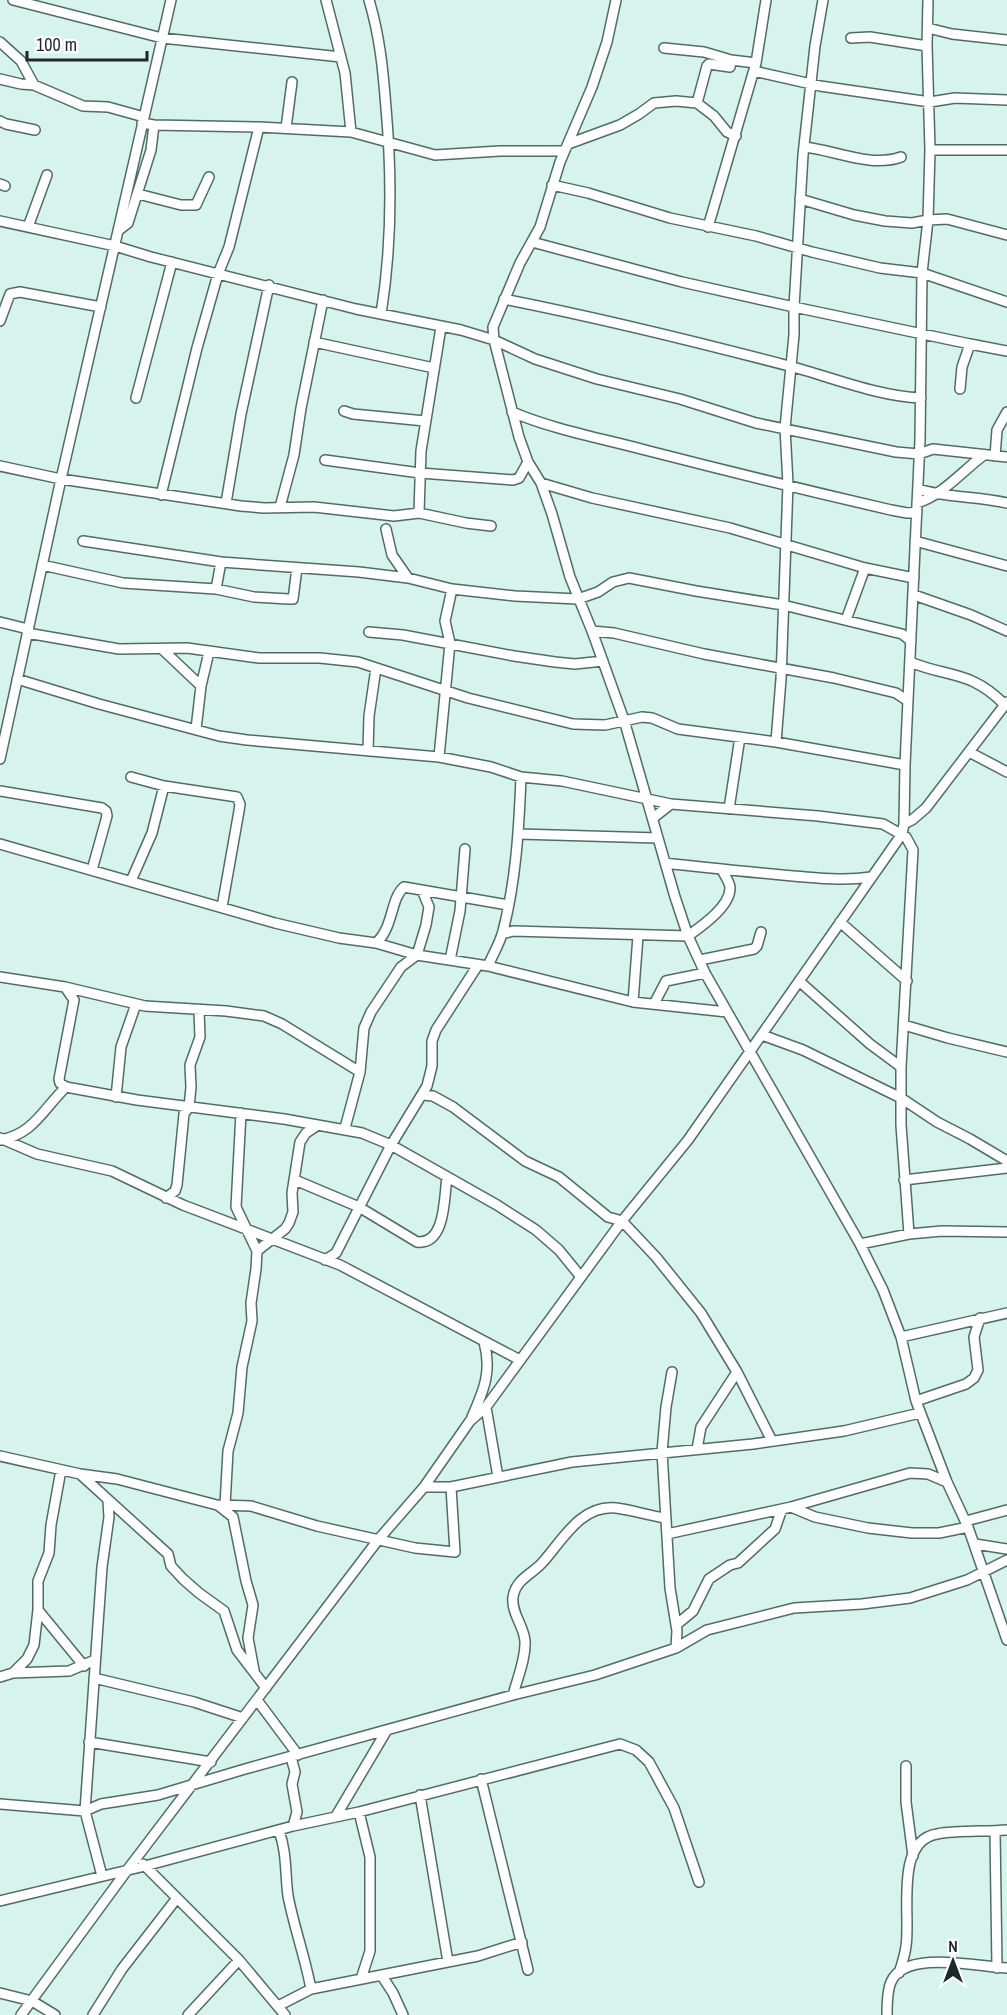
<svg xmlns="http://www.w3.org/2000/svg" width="1007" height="2015" font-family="'Archivo Narrow',sans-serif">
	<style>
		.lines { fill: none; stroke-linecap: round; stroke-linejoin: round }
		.minor-casing { stroke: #526b67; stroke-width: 12 }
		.minor { stroke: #fff; stroke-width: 9 }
	</style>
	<rect width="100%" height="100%" fill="#d7f3ee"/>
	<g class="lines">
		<defs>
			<path id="minor" d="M13,0L162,38L341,57
				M326,0L345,73L351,132
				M369,0C380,37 383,70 386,108C392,177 392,246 381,314
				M616,0L607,42L592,87L560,162L540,227L520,263L493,327L494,340L519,437L528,462L541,483L552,514L570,577L592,631L624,720L675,897L688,936L705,973L860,1244L883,1290L901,1337L916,1401L947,1482L968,1527L1007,1640
				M823,0L815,46L803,155L794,307L970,344
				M928,28L952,34L1007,40
				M851,38L870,37L927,46
				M0,42L21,61L34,85L83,106L108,107L144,117
				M664,48L704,52L731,60L756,63
				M754,71L820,86L930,102L955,98L1007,100
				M0,79L21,84L34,85
				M697,103L714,116L727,132L736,136
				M0,121L6,124L35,130
				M142,123L154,125L259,127L351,132L435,155L500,151H564
				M286,128L292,82
				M568,144L620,125L639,114L654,103L676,101L697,103L707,66L709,64L730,67L731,60
				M804,147C835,150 870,168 901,157
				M930,150H1007
				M0,184L5,186
				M552,185L588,193L670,218L756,236L812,252L880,268L922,273L1007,302
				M138,194L181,205H196L209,177
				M800,199L854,215L885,221L912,223L928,220L947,219L1007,235
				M0,221L115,246L151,257L356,309L461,330L494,340L535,359L597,379L680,399L756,423L896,452L919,454L933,449L1007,457
				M28,227L47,175
				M708,227L756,63L766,0
				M119,230L128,223L151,150L154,125
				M532,242L682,282L794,307V335L785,428L788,484L781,679L776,742
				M504,299C600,318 694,341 789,366C832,377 876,396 921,398
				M0,321L10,294L20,292L101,307
				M314,342L434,368
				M960,389L962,367L970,344L1007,351
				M136,398L172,262
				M344,411L353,414L425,421
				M512,412C555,430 600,438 645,450C727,471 809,491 891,510L907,513L917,512
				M995,456L997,430L1007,412
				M325,460L420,473L513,480L519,478L528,462
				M0,466L61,479L241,506L264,508L314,507L394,516L419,513L466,523L491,526
				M541,483L592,498L730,528L865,568L914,578
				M918,489C947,498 977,496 1007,503
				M161,495L197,348L218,274L229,247L259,127
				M226,503L241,414L269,285
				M917,503C943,495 962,471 984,455
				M280,507L294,455L301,408L323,300
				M419,513L421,451L441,327
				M386,529L392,555L408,578
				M83,541L221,562L359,572L408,578L452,589L515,596L578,599L598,592L613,582L629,578L696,591L783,605L902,634L911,641
				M915,541L1007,566
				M42,565L123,583L216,589L254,597L289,599H293L297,568
				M216,589L221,562
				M914,595L971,615L1007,631
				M846,620L865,568
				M0,622L28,629
				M592,631L614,633L704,654L834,678L896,693L908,701
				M369,632L403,635L514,656L555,662L575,664L603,661
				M27,633L119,649L187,648L259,658H320L358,662L468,698L573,724L605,725L642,717L652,718L678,729L776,742L905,765
				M162,649L201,686
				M910,662C949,678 971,670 1005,705
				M17,679L99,704L219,736L247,740L439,757L491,767L521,777L562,781L671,804L818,816L883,824L906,837L913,850L901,1067V1125L909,1234
				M196,729L201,686L209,652
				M368,751L369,716L376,668
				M969,752L1007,772
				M439,757L450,643L445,621L452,589
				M0,759L61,479L171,0
				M131,777L164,786L237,797L240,804L239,811L222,907
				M0,791L102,808L106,811L107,816L92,870
				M729,809L740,737
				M653,818L671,804
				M904,824L912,820L926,808L1007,702
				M519,834L658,838
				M0,844L275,923L339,938L376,943L417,955L488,966L633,1002L727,1012
				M665,863C708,868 750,872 793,876C820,878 844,881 871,877
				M131,881L152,833L164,786
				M840,922L907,981
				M502,934L513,931L688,936C702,926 731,906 730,887C729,881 725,876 722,870
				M376,943C394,927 390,899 404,887L508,905
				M450,960L460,911L465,849
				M700,960L754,949L757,946L761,932
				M488,966C493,954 500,943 503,931C516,881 519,828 521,777
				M0,977L65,987L145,1006L226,1011L264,1016L282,1024L360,1072
				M799,981L870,1044L901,1067
				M65,987L74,1000L59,1079L60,1083L66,1087L137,1100L284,1119L362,1133L391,1145L497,1205L536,1230L559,1250L581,1277
				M633,1002L638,936
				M654,1004L666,981L705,973
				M904,1025L948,1038L1007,1052
				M762,1035L803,1050L901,1098L937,1122L970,1139L1007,1161
				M423,1095L433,1096L453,1107L525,1161L559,1177L608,1217L622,1221L656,1257L701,1313L737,1372L772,1441
				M116,1097L121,1047L136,1004
				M345,1128L360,1072L364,1028L371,1012L401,967L417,955L426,925L429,907L422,890
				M0,1138L37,1154L112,1171L183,1205L340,1265L520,1360
				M0,1140C34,1134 43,1109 66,1087
				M295,1180L359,1207L417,1242C446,1245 444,1197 447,1177
				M904,1180L1007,1168
				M166,1198L175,1191L177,1185L184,1114L189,1107L191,1087L190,1065L200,1037L199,1011
				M860,1244L909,1234L942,1231L1007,1232
				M257,1251L285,1229L289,1223L293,1212L292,1193L300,1142L306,1133L318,1125
				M325,1260L336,1253L391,1145L427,1086L432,1066V1041L436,1030L478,965
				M901,1337L1007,1313
				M672,1372L666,1407L662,1452L670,1588L677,1631L676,1648
				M916,1401L966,1384L974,1378L978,1370L974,1337L980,1318
				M486,1407L498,1477
				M472,1417C484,1390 492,1371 484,1342
				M697,1449L701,1427L737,1372
				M0,1456L80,1474L117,1479L217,1505L251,1506L317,1526L415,1548L455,1552L451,1487
				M80,1474L168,1554L171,1566L183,1579L199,1593L224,1611L237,1650L266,1688
				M424,1487H451L572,1462L753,1444L844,1431L920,1413
				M225,1505L228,1451L238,1413L242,1367L252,1321L251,1303L256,1269L257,1251L236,1207L241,1113
				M219,1506L233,1517L246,1581L253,1605L248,1638L254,1670
				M791,1507L815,1517L868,1528L912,1533H939L968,1527
				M966,1521L1007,1510
				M667,1534L791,1507L910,1473L928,1474L947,1482
				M975,1544L1007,1549
				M38,1610L84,1666
				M676,1625L693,1611L709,1579L730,1565L738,1563L775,1529L782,1509
				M13,1673L27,1659L34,1645L38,1610V1581L49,1553L51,1525L61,1470
				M0,1677L13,1673L69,1671L95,1660
				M94,1678L194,1702L243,1718
				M513,1695C517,1679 526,1659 525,1641C524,1626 511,1613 513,1597C516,1579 531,1575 542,1563C562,1541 581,1504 616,1508C633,1510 649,1516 666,1518
				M257,1700L298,1755
				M89,1742L211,1762
				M291,1757L295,1772L292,1784L297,1812L293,1826
				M906,1766V1802L913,1856
				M481,1779L528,1970
				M420,1795L448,1962
				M0,1804L85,1811L101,1804L158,1795L245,1769L513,1695L595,1675L676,1648L707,1630L794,1608L862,1604L910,1598L967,1580L1007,1560
				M359,1812L370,1857V1951L361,1979
				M336,1816L387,1730
				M279,1831C287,1852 285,1874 288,1896C294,1927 305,1957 311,1989
				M995,1831L997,1968
				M143,1864L239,1960L285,2015
				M102,1876L85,1811L102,1567L109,1517L108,1501
				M0,1901L145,1866L293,1826L359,1812L620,1744L636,1750L649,1762L674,1808L699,1882
				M899,1973C902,1964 905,1955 906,1946C911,1916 894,1841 937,1834C958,1830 985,1832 1007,1830
				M382,1976L393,1993L403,2015
				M0,1993L32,2001L55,2015
				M278,2006L311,1989L478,1956L522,1942
				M21,2015L128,1869L378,1540L424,1487L470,1421L486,1407L622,1221L688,1140L902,834L904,824L905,765L920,440L922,273L928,220L930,150L927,46L928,0
				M93,2015L122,1969L177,1898
				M188,2015L239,1960
				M887,2015C887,2005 887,1991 891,1982C905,1949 979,1967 1007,1968"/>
		</defs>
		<use href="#minor" class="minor-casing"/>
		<use href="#minor" class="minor"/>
	</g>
	<g transform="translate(953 1961)" stroke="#ffffff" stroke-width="4.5" paint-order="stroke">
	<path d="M0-4.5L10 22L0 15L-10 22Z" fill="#1e2927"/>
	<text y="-9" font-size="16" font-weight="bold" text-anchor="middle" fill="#1e2927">N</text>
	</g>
	<path d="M27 51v9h120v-9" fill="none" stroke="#1e2927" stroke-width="3"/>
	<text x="36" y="51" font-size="18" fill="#1e2927" stroke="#ffffff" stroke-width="4.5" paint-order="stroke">100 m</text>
</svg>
